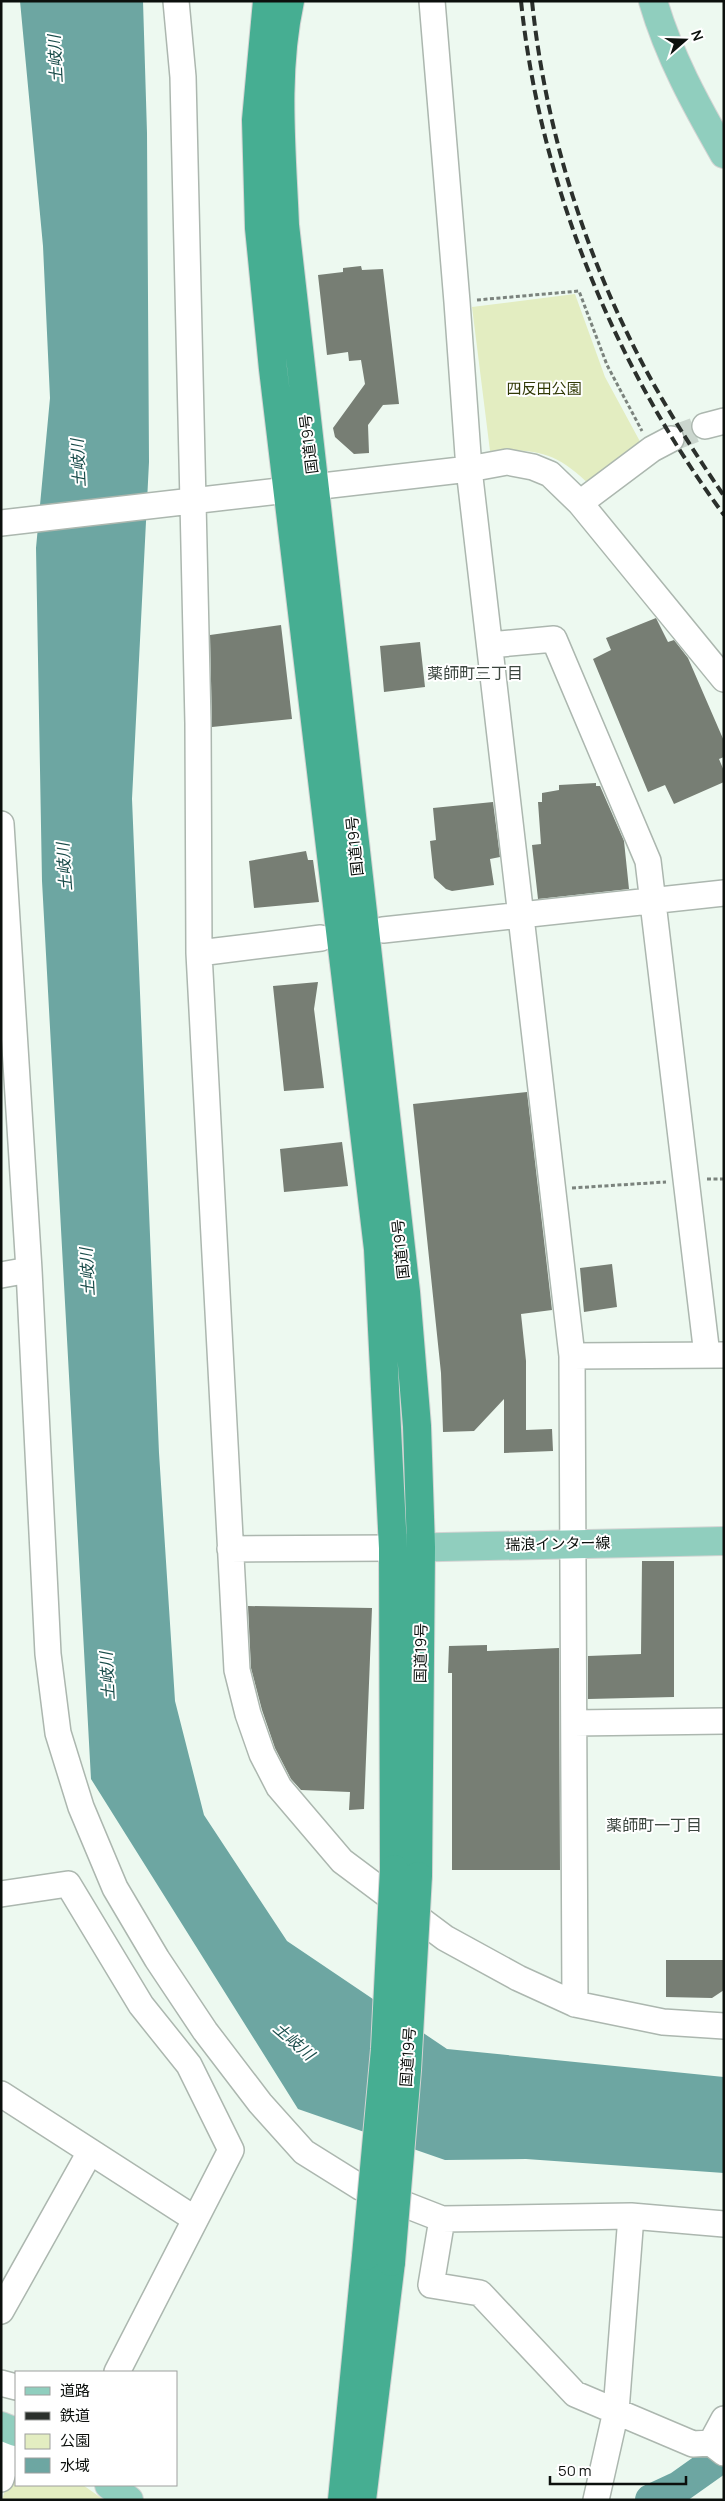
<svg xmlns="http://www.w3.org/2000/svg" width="725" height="2501" font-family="Manrope,'Noto Sans JP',sans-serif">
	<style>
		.green { fill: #e3edc1 }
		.water { fill: #6da6a2 }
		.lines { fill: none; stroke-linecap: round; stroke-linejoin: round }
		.river { stroke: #6da6a2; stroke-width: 32 }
		.building { fill: #777e74 }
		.minor-tunnel { stroke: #cbd6ce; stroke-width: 25; stroke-dasharray: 25 12; stroke-linecap: butt }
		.minor-casing { stroke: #acb7af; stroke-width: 28 }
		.major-casing { stroke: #d3d4d3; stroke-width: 30 }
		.highway-casing { stroke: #d3d4d3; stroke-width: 30 }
		.path { stroke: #7b837d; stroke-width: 3; stroke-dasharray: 4 2.5; stroke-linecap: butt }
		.minor { stroke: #fff; stroke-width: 25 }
		.major { stroke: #90cebe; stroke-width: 28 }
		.highway { stroke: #46ae92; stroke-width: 28 }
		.rail { stroke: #2b302c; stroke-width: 4; stroke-dasharray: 10 5; stroke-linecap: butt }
		.highway-bridge-casing { stroke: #d3d4d3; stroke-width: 30; stroke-linecap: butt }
		.highway-bridge { stroke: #46ae92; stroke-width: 28 }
		.labels { text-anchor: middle; stroke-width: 4; stroke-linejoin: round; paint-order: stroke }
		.park-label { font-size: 15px; fill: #323a06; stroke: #fff }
		.street-label { font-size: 15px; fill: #0c100d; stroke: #fff }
		.water-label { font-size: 16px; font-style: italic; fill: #194c4a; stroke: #fff }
		.neighbourhood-label { font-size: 16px; fill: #3c463f; stroke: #fff }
	</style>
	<rect width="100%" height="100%" fill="#edf9f0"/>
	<path class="green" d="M575,294L605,377L643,447L592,487C556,452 540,449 490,451L472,307Z
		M16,2455V2485H83L104,2500H2Z"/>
	<path class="water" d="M20,1H143L147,133L149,462L132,799L159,1453L175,1701L204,1815L287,1941L447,2049L724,2077V2173L526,2159L445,2160L298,2109L91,1779L42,881L36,548L50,398L43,246Z"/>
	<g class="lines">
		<path class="river" d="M651,2500L679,2487L724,2455"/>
	</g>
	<path class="building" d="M361,266L362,270L383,269L399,404L383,405L368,425L369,453L354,454L335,437L333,428L365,384L361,360L349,361L348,352L327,355L318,275L343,272V268Z
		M656,618L668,642L674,640L688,658L724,741V757L719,759L724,771V782L674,804L665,785L648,792L593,659L611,650L606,638Z
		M281,625L292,719L212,727L210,635Z
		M420,642L425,687L384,692L380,646Z
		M596,783V786H600L624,841L629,889L538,899L532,845L541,844L538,802H542V793L559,790V785Z
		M493,802L500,857L490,859L494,885L452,891L446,889L434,878L430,841L436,840L433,808Z
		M306,851L308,860H313L319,902L254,908L249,861Z
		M318,982L314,1009L324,1088L284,1091L273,986Z
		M527,1092L552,1310L521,1314L526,1361V1430L552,1429L553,1451L504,1453V1399L474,1431L443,1432L441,1373L413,1104Z
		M342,1142L348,1186L284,1192L280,1149Z
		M612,1264L617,1307L584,1312L580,1268Z
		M642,1561H674V1697L588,1699V1656L641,1654Z
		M248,1606L372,1608L364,1809L349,1810L350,1792L301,1790L291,1779L275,1748L262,1710L251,1668Z
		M487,1645V1651L559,1648L560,1870H452V1673H448L449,1646Z
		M666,1960H724V1990L712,1998L666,1997Z"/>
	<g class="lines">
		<path class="minor-tunnel" d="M671,439L705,426"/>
		<defs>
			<path id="minor" d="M176,1L183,77L193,502L198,723L199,953L237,1670L248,1714L262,1754L279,1787L342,1861L445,1938L518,1978L575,2004L663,2022L724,2026
				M432,1L457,302L469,469L572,1356L575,2004
				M705,426L724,421
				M580,503L652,449L671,439
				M1,523L469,469L507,462L533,467L550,474L580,503L724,679
				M490,645L554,639L648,861L707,1355
				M1,824L29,1270L48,1654L58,1733L81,1807L115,1888L157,1959L205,2031L260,2103L304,2152L360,2187L442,2219L631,2216L724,2224
				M383,930L724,893
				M199,953L321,938
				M1,1275L29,1270
				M572,1356L724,1355
				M230,1549L393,1548
				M574,1723L724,1721
				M1,1894L68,1884L141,2005L189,2065L231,2150L117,2372
				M1,2094L195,2219
				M442,2219L431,2285L480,2293L575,2394L693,2444L711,2443L724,2453
				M1,2311L90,2152
				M1,2383L16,2387
				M711,2443L724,2419
				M1,2479L15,2432
				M596,2500L616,2411L631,2216"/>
			<path id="major" d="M653,1C669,56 696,105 724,154
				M398,1548L724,1541
				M1,2426L16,2432
				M109,2485L129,2500"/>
			<path id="highway" d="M267,1L256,120L259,228L273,369L378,1249L393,1548L394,1869
				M290,1C274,74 282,151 285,225L406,1292L417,1426L421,1547L418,1876
				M342,2500L366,2256
				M362,2500L391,2262"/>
		</defs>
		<use href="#minor" class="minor-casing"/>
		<use href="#major" class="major-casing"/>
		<use href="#highway" class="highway-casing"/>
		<path class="path" d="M477,300L579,291L607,365L642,431
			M707,1179H724
			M572,1188L666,1182"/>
		<use href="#minor" class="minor"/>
		<use href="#major" class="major"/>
		<use href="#highway" class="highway"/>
		<path class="rail" d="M521,1C540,185 615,367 724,515
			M532,1C544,118 579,237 632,343C658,396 690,446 724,496"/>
		<defs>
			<path id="highway-bridge" d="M366,2256L385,2049L394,1869
				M391,2262L407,2070L418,1876"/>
		</defs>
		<use href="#highway-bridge" class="highway-bridge-casing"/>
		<use href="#highway-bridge" class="highway-bridge"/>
	</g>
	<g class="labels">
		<g class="park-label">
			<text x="544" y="394">四反田公園</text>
		</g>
		<g class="street-label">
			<text transform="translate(309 444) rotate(-97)" y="5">国道19号</text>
			<text transform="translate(355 846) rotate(-96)" y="5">国道19号</text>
			<text transform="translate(401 1249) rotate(-96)" y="5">国道19号</text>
			<text transform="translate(558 1544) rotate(-1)" y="5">瑞浪インター線</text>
			<text transform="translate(421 1653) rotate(-89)" y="5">国道19号</text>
			<text transform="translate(408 2057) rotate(-86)" y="5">国道19号</text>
		</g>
		<g class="water-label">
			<text transform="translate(55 59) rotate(-93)" y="6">土岐川</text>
			<text transform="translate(78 463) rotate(-93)" y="6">土岐川</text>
			<text transform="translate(64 867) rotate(-94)" y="6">土岐川</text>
			<text transform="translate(87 1272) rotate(-93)" y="6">土岐川</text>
			<text transform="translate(107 1676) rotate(-93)" y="6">土岐川</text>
			<text transform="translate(294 2041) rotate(41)" y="6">土岐川</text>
		</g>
		<g class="neighbourhood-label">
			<text x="475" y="679">薬師町三丁目</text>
			<text x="654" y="1831">薬師町一丁目</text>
		</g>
	</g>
	<rect width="725" height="2501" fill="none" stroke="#0c100d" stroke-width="5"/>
	<rect x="15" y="2371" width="162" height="115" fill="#ffffff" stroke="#9e9f9e"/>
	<rect x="25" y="2387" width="25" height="8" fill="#90cebe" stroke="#9e9f9e"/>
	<text x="60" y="2396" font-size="15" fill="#0c100d">道路</text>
	<rect x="25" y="2412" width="25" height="8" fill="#2b302c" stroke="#9e9f9e"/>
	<text x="60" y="2421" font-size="15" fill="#0c100d">鉄道</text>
	<rect x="25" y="2434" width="25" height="15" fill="#e3edc1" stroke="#9e9f9e"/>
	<text x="60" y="2446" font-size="15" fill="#0c100d">公園</text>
	<rect x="25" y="2458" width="25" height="15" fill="#6da6a2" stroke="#9e9f9e"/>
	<text x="60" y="2471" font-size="15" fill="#0c100d">水域</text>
	<g transform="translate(685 40) rotate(70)" stroke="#ffffff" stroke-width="4" paint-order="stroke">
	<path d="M0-4L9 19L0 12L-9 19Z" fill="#0c100d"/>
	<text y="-8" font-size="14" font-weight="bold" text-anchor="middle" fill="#0c100d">N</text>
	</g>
	<path d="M550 2476v8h136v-8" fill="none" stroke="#0c100d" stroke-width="2.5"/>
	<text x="558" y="2476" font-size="15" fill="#0c100d" stroke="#ffffff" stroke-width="4" paint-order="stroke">50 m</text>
</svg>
